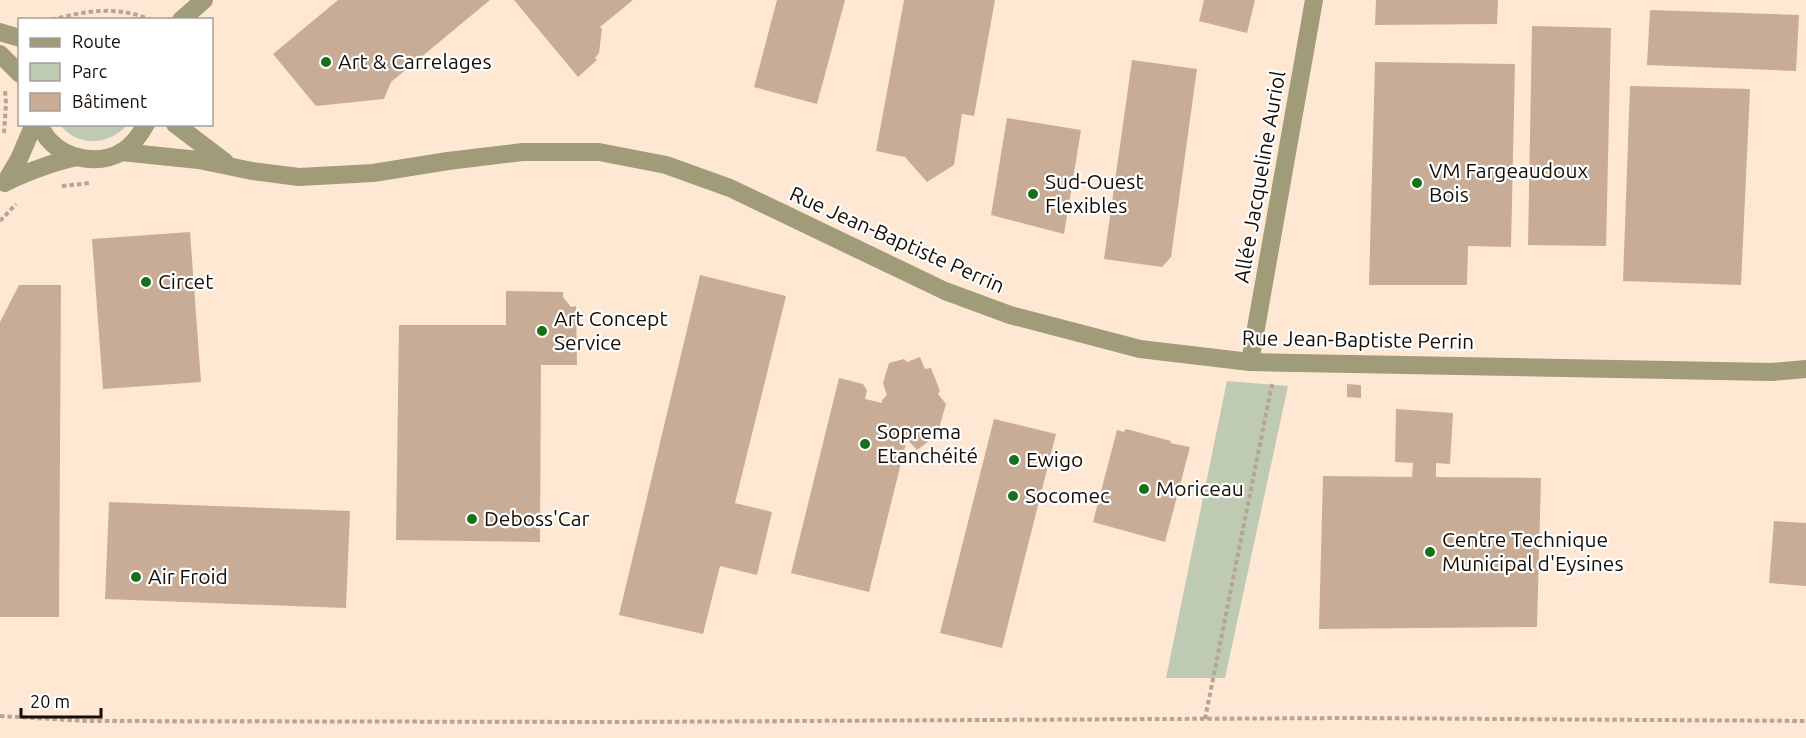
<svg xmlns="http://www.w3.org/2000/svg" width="1806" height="738" font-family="Ubuntu,sans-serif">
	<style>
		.green { fill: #bfcab3 }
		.building { fill: #c9ac95 }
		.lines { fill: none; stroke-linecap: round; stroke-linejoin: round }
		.path { stroke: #b7a494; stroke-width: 4; stroke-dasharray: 4.5 3; stroke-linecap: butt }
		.minor { stroke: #a09b78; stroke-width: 18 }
		.poi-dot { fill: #18701c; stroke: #fff; stroke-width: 2 }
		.labels { text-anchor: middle; stroke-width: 4.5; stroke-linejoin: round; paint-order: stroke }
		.poi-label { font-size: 21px; fill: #160d05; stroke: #fff; text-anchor: start }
		.street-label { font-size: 21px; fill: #160d05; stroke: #fff }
	</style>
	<rect width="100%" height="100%" fill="#fee7d3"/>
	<path class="green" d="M60,125H127C109,146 78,147 60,125Z
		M1227,381L1288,386L1225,678H1166Z"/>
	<path class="building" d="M338,0H490L391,82L384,99L316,106L273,54Z
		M514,0H633L600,27L602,29L599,53L595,58L597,60L578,77Z
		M777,0H845L817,104L754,87Z
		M904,0H995L974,116L962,114L954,165L927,182L905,157L876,151Z
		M1204,0H1255L1247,33L1199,21Z
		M1376,0H1498L1497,24L1375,25Z
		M1650,10L1799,15L1796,71L1647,65Z
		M1532,26L1611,28L1606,246L1528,245Z
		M1132,60L1197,69L1171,257L1162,267L1104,259Z
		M1375,62L1515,64L1511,247L1468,246L1467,285H1369Z
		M1630,86L1750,89L1741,285L1623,281Z
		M1007,118L1081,130L1064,234L991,215Z
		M190,232L201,382L103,389L92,239Z
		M700,275L786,296L735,503L772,512L757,575L720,566L703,634L619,615Z
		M19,285H61L59,617H0V322Z
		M506,291L563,292V297L571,307L576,306L577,365H541L540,542L396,540L399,325H506Z
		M920,357L925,369L931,368L940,391L938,394L946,404L937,435L917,450L907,439L869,592L791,573L839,378L863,384L867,390L865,399L882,403V400L887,395L883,383L889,363L904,359L907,362Z
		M1347,384L1361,385V398L1347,397Z
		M1396,409L1453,413L1450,464L1436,463V477L1541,478L1537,627L1319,629L1323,476L1412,477L1413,463L1395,462Z
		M994,419L1056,434L1002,648L940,633Z
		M1126,429L1171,441L1170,443L1190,447L1165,542L1093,522L1117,430L1124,432Z
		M109,502L350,511L346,608L105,599Z
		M1774,521L1806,523V586L1769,583Z"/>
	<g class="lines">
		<path class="path" d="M52,20C82,11 120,5 150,20
			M4,133L6,103L5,90
			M62,186L90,183
			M0,221L16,204
			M0,716L87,721L618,722L1349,718L1806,721
			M1205,719L1272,384"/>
		<path class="minor" d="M181,20L204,0
			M0,32L20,38
			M0,54L20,74
			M39,124C42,130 45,136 49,140C67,160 99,165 122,152C133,145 140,135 146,124
			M175,124L225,162
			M121,152L199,160L252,171L299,177L373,173L448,161L523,152H599L666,165L730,188L945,291L1010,315L1140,349L1250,362L1772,372L1806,369
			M6,182C30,171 52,162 78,157
			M5,183L19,159L34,124
			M1250,362L1314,0"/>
	</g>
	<g class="poi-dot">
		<circle cx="326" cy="62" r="6"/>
		<circle cx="1417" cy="183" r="6"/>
		<circle cx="1033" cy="194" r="6"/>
		<circle cx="146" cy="282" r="6"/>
		<circle cx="542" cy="331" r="6"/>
		<circle cx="865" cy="444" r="6"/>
		<circle cx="1014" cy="460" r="6"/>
		<circle cx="1144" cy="489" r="6"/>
		<circle cx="1013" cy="496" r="6"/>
		<circle cx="472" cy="519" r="6"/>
		<circle cx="1430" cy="552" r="6"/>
		<circle cx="136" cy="577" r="6"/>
	</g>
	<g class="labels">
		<g class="poi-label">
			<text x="338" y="69">Art &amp; Carrelages</text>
			<text x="1429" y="178">VM Fargeaudoux<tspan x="1429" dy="24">Bois</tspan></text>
			<text x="1045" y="189">Sud-Ouest<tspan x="1045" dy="24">Flexibles</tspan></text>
			<text x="158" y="289">Circet</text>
			<text x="554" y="326">Art Concept<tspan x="554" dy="24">Service</tspan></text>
			<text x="877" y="439">Soprema<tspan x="877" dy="24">Etanchéité</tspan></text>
			<text x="1026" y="467">Ewigo</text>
			<text x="1156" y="496">Moriceau</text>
			<text x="1025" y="503">Socomec</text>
			<text x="484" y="526">Deboss'Car</text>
			<text x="1442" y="547">Centre Technique<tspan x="1442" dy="24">Municipal d'Eysines</tspan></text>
			<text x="148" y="584">Air Froid</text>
		</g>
		<g class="street-label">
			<text transform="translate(1260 177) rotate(-80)" y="7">Allée Jacqueline Auriol</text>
			<text transform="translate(897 240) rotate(24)" y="7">Rue Jean-Baptiste Perrin</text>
			<text transform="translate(1358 340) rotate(1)" y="7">Rue Jean-Baptiste Perrin</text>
		</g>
	</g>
	<rect x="18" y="18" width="195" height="108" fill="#ffffff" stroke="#a29e9b" stroke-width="1.5"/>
	<rect x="30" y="38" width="30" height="9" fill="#a09b78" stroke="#a29e9b" stroke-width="1.5"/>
	<text x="72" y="48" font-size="18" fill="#160d05">Route</text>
	<rect x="30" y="63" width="30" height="18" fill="#bfcab3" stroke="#a29e9b" stroke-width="1.5"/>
	<text x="72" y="78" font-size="18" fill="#160d05">Parc</text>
	<rect x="30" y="93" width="30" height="18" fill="#c9ac95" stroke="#a29e9b" stroke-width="1.5"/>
	<text x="72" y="108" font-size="18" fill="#160d05">Bâtiment</text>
	<path d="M21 708v9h80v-9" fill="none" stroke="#160d05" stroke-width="3"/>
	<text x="30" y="708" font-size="18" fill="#160d05" stroke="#ffffff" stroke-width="4.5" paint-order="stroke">20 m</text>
</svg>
